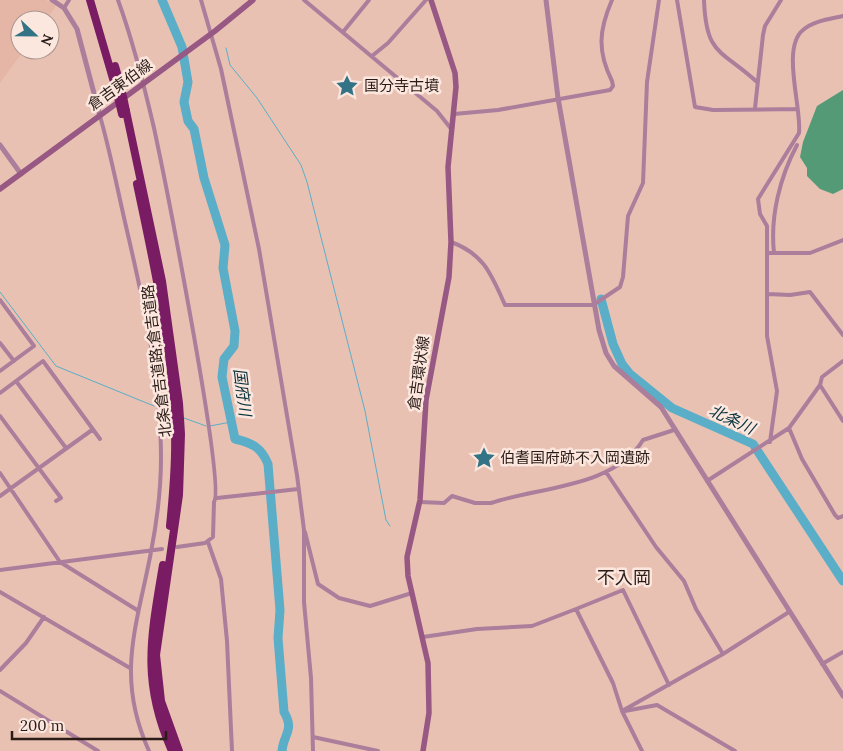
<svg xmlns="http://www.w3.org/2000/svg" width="843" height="751" font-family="Lora,'Noto Sans JP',serif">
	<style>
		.built { fill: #e5b5a5 }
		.forest { fill: #559a76 }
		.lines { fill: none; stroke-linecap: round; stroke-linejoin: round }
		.stream { stroke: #5aaec7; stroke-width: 1 }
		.river { stroke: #5aaec7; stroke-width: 9 }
		.minor { stroke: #ab7e9b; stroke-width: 4 }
		.tertiary { stroke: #ab7e9b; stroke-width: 5 }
		.secondary { stroke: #975884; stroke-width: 5.5 }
		.motorway { stroke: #7a1c63; stroke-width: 8 }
		.motorway-bridge { stroke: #7a1c63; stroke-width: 8 }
		.labels { text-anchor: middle; stroke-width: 5; stroke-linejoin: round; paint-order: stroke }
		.street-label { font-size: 15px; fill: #2b1c17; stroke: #fce7df }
		.poi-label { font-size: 15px; fill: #2b1c17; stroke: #fce7df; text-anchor: start }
		.water-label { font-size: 16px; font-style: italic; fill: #09333d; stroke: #fce7df }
		.quarter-label { font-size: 18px; fill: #2b1c17; stroke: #fce7df }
	</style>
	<rect width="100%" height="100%" fill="#e9c1b3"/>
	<path class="built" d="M0,0H46L56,6L46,20H20V50H24L0,83Z"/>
	<path class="forest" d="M843,90V189L833,194L820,189L807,176V168L800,157L803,142L817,106Z"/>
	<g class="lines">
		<path class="stream" d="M226,48L230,65L257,98L301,165L307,182L365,411L386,520L390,526
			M0,292L56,366L154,406
			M184,418L206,426
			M210,426L231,422"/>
		<path class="river" d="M162,0L182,47L188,82L184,102L188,121L194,129L204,178L225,245L223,268L235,331L234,346L224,359L222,377L235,439C252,443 261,447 268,464L280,610L278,638L284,712C295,730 283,735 282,751
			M601,299L613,344L622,364L630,374L672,408L753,444L843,581"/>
		<path class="minor" d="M118,0C133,41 144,85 154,128C163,170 226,485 214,502L213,537L205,543L177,547
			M201,0L221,69L259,249L297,475L304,530V602L311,678L313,751
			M304,0L437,111L452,130
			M677,0L695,107L713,110L797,109
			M704,0C706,56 721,49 757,82
			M64,8L69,0
			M343,32L369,0
			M372,56L388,43L426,0
			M755,108L763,35L765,26L781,0
			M454,114L498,110L610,90L613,86L612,81C597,51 599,30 612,0
			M100,116C110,151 117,187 125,222C143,299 161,378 161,458C161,488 157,521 151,552C137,626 115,676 149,751
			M451,242C484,254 491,274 505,305H593L620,287L623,277L628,216L643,183L647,82L659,0
			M767,253H774C770,216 780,177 797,145
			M774,253H810L843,240
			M768,294L790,295L810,292L843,335
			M0,300L34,346L0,371
			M0,343L14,361
			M16,381L66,448
			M820,385L843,421
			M0,393L43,361L100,439
			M0,416L61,498L56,501
			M789,428L802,459L835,515L838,518L843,516
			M770,442L777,391L767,336V226L760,214L758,199L799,133C802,108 781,48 803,30C813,21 830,19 843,16
			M606,472L656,547L684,581L696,609L723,654
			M0,473L60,562L137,610
			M707,481L789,428L820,385L822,377L843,361
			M0,496L92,430
			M217,498L298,489
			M420,502L444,503L452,496L475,503H491C539,487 615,487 643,440L674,430
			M305,532L318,584L339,598L370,606L412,593
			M208,542L221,579L227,641L232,751
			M0,570L162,549
			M0,592L130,668
			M576,609L623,590L669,685
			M423,637L477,629L532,626L576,609L613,683L622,711L642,751
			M822,664L843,652
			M0,670L26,643L44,617
			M0,691L98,751
			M622,711L723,654L789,612
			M625,711L657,705L735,751
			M313,737L378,751"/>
		<path class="tertiary" d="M52,0L64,8L77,29L100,116
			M546,0L558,98L599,330L606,353L614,366L661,407L843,696
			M0,145L21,174"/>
		<path class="secondary" d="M0,189L215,31L253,0
			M423,751L429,713L428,663L408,576L407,557L420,500L426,400L449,277L451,242L448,167L456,87L455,73L431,0"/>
		<path class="motorway" d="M90,0L116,89
			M115,66L121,87
			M126,111L162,281L179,403L181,434L179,495L156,655L161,701L179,751
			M137,184C154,265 174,352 175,435C176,466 173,496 170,526
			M163,565C151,637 141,681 172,751"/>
		<path class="motorway-bridge" d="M121,87L126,111
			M116,89L122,114"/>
	</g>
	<defs>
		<symbol id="sight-bare" viewBox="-9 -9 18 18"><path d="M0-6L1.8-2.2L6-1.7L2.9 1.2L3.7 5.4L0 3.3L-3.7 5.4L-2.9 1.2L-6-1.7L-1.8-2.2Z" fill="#327386" stroke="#fce7df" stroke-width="2.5" paint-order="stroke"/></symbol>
	</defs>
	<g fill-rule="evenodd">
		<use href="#sight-bare" x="331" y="70" width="32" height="32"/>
		<use href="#sight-bare" x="468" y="442" width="32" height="32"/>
	</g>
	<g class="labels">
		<g class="street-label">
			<text transform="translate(120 85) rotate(-36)" y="5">倉吉東伯線</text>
			<text transform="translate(157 361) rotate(-97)" y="5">北条倉吉道路;倉吉道路</text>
			<text transform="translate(419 373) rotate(-82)" y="5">倉吉環状線</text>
		</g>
		<g class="poi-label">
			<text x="364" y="91">国分寺古墳</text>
			<text x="500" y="463">伯耆国府跡不入岡遺跡</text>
		</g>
		<g class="water-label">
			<text transform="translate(243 392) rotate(83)" y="6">国府川</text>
			<text transform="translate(732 419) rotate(25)" y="6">北条川</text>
		</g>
		<g class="quarter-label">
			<text x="624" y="584">不入岡</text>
		</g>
	</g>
	<g transform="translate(35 35) rotate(112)"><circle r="24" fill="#fce7df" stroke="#a8968f"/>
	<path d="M0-4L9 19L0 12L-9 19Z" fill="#327386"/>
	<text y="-8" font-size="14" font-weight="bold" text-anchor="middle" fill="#2b1c17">N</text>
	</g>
	<path d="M12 731v8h154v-8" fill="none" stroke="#2b1c17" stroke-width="2.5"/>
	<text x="20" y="731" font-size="15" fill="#2b1c17" stroke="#fce7df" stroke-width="4" paint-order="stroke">200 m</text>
</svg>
